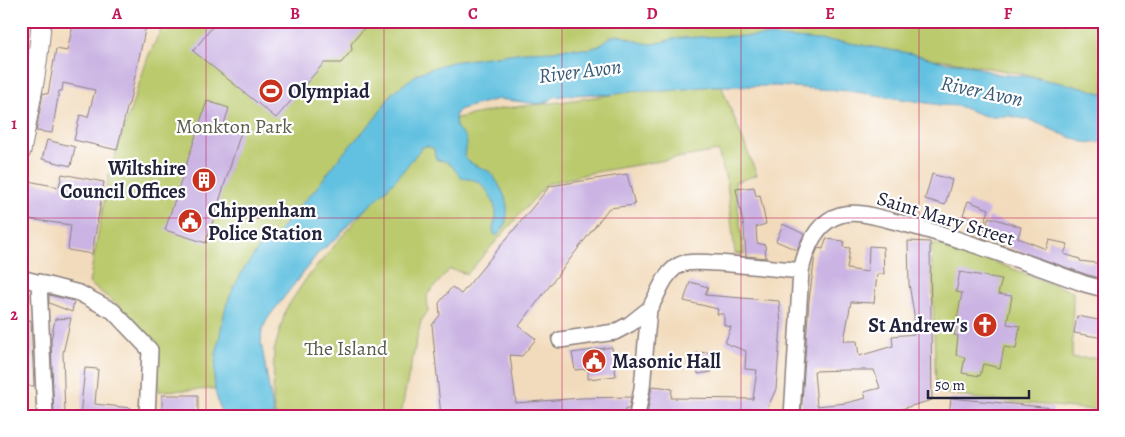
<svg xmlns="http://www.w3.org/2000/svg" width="1125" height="437" font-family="Alegreya,serif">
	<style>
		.green { fill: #bbca6d; stroke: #6e7654 }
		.water { fill: #62c1e0; stroke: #42728e }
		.building { fill: #cbb4e3; fill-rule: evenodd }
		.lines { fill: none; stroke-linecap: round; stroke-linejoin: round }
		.minor-casing { stroke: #8a7e7c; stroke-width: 18 }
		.tertiary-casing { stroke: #8a7e7c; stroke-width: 21 }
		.minor { stroke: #fff; stroke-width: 15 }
		.tertiary { stroke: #fff; stroke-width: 19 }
		.grid { fill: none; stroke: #c2185b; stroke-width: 1; stroke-opacity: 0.55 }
		.labels { text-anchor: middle; stroke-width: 4.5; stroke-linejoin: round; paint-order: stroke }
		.poi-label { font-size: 20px; font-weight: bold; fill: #22223b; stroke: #fff; text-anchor: start }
		.park-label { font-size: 20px; fill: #585d4c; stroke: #fff }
		.street-label { font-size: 20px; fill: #22223b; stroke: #fff }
		.water-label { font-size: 21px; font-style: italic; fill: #385a75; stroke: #fff }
		.neatline { fill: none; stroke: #c2185b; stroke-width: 2 }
		.grid-label { font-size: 16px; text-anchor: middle; font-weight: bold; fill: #c2185b }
	</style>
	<rect width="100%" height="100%" fill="#fff"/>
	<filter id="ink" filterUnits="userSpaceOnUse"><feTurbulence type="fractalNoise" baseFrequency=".02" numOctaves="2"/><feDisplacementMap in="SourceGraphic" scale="10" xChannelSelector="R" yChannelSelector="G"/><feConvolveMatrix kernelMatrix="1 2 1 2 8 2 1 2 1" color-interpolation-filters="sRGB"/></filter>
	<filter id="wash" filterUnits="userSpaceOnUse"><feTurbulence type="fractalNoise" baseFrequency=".0096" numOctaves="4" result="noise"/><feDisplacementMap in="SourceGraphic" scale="20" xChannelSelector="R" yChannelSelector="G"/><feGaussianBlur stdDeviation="1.12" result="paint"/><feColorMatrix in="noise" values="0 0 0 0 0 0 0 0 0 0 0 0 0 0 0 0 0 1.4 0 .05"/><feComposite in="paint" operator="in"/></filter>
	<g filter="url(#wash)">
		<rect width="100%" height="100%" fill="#f2dbbc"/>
		<path class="green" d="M165,21H1104V100L1033,76L946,60L701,43L418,76L220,389L158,391C157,377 158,362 153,349C142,319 113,302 89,283L109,174L148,57Z
			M681,85H721L757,175L735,182L744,254H735L727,183L718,151L590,173L547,184L467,274L450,269L427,295L428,311L421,321L405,392L401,416H275L273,401L274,351L286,309L306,279L428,135L457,118L505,108L552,103Z
			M931,244L961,249L1073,292L1072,358H1104V411L972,398L936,391Z"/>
		<path class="water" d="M617,35C628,37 639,43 650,44C661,44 670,38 681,38C710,36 740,36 769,36L844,42L914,54L944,62L967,64L997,74L1017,76H1025L1082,87L1104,94V142L1093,143L1083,142L1062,134L1030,120L1010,116H985L958,106L940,105L850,91L776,86H713L666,91H632L610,95L592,94L570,95L554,97L549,101L539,104L498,99L461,109C454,112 455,119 456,126C458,132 465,133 467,142C467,147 463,152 465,157C467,164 485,168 491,173C496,179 504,193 506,200C509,211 507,230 496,236C489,228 497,222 496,213C495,202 487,187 477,181C472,179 466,179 461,178L452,166L445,161L437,160L435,156L434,149L428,146L422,147L399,176L376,200L351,222L336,239L319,252L268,318L262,330L261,342L274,416H222L215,391L214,378L216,355L223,319L226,306L233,289L245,267L259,248L264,243L277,234L298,207L314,191L340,157L376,117L392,93L419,73L441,65L452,62L524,52L554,51L567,48L589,49L599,46L610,37Z"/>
		<g id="blocks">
			<path class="building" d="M74,21H147L129,104H128L117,150L74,140L80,115L88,117L95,90L63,83L62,91H59L52,133L36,131L43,93L48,94L56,49L67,51Z
				M217,21H370L351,44L352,50L341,63H324L276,118L193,51Z
				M207,101L229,108L224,124L242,129L206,243L165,230Z
				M47,140L75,147L71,166L42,159Z
				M62,174L104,182L92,254L68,250L71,225L21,218L28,181L59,187Z
				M627,174L635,205L609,208L519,326L536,339L522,356L510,355L516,403L581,398L631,397L629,409H625L624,416H441L432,325L440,315L439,303L452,287L461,294L550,186Z
				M932,174L952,180L945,205L925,199Z
				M754,187L756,196L760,195L766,224L756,227L757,243L765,245L766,258L746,256L744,228L736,189Z
				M968,201L989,209L985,222L963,215Z
				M989,217L1021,227L1018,238L1046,249L1049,240L1068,244L1064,254L1080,259V261L1104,264V279L1088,275L982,238Z
				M783,224L804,234L797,250L776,241Z
				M826,239L844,241L843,247L850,248L847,269L868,272L869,246L883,247L884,274H877L874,303L851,302L844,341H857L859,356L893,346L892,336L915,334L914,314L909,284L908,241L930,242L932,400L877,416H801L809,300L815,255L818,248L823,249ZM846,370H874L880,388L864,392L866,398L846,403L817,406L814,371Z
				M960,272L1002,279L998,294L1012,296L1007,324L1020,326L1016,349L1004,347L1000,368L983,364L980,376L962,373L965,357L956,355L958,336L954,335L962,293L956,292Z
				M690,282L708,287L705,295L779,301L781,325L776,389L764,416L647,415L652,386L662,387L672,389L671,398L753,399L757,370L745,369L746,351L725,343L731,327L724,325V314H717L718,309L684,301Z
				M49,295L74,301L72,312L49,303Z
				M1077,316L1104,321V338L1074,333Z
				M71,318L63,353L65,416H54L51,340L55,319Z
				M21,320H31L34,386H21Z
				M612,347L616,376L588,379V369L575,370L572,353Z
				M710,352L712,372L698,374L696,353Z
				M85,368L98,369L95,404L131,408L130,416H80Z
				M162,395H198V416H162Z
				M951,398L1053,408V416H949Z"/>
		</g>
	</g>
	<g filter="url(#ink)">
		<use href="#blocks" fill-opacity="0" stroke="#8a7e7c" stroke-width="1"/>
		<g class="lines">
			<defs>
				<path id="minor" d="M21,278L79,293L113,311L150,350L147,416
					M39,282L45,416
					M560,340L615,332L630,324L649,309
					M637,416L642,388L649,309C658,296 662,277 676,267C679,265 682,263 686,263C696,261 707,263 717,263C745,265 773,268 801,271
					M792,416L801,271C806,248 816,222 840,215C857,210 877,217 893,221C958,237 1021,261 1085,284L1104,289"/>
				<path id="tertiary" d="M21,151C29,108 39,65 41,21"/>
			</defs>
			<use href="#minor" class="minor-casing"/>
			<use href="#tertiary" class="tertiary-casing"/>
			<use href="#minor" class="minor"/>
			<use href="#tertiary" class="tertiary"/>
		</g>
	</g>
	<path class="grid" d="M206,21V416M384,21V416M562,21V416M741,21V416M919,21V416M21,218H1104"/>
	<defs>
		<symbol id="stadium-disc" viewBox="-11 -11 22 22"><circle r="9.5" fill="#c8321e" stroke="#fff"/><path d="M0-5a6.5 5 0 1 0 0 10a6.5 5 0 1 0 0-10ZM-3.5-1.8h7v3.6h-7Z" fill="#fff"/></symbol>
		<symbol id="building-disc" viewBox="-11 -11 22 22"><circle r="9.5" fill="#c8321e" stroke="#fff"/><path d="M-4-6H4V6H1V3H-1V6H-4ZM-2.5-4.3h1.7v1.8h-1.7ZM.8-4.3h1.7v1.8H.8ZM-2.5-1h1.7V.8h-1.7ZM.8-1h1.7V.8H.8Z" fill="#fff"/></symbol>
		<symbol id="civic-disc" viewBox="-11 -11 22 22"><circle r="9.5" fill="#c8321e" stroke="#fff"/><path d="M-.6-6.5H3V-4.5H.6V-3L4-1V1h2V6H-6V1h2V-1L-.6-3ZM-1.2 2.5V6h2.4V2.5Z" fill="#fff"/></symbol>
		<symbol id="church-disc" viewBox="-11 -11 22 22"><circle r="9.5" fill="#c8321e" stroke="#fff"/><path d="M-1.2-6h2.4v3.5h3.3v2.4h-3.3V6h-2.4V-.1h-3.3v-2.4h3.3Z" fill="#fff"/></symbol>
	</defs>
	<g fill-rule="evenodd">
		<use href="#stadium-disc" x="257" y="77" width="28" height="28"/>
		<use href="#building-disc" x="190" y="166" width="28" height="28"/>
		<use href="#civic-disc" x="176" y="207" width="28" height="28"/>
		<use href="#church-disc" x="971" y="311" width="28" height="28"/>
		<use href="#civic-disc" x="580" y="347" width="28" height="28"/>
	</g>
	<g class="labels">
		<g class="poi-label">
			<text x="288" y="98">Olympiad</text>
			<text x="186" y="175" text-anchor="end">Wiltshire<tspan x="186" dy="23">Council Offices</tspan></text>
			<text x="208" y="217">Chippenham<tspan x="208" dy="23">Police Station</tspan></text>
			<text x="968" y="332" text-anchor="end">St Andrew's</text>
			<text x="612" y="368">Masonic Hall</text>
		</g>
		<g class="park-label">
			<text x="234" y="133">Monkton Park</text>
			<text x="346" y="355">The Island</text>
		</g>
		<g class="street-label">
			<text transform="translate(946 218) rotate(17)" y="7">Saint Mary Street</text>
		</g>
		<g class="water-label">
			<text transform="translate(580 71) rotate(-7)" y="7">River Avon</text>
			<text transform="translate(982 91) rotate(12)" y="7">River Avon</text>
		</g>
	</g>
	<rect width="1125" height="437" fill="none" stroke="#fff" stroke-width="55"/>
	<path d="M928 390v8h101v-8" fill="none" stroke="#22223b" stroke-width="2.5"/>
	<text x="935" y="390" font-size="15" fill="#22223b" stroke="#ffffff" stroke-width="4" paint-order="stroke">50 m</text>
	<rect x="28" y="28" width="1070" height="382" class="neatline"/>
	<g class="grid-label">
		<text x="117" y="19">A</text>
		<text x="295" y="19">B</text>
		<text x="473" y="19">C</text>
		<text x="652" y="19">D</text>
		<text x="830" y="19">E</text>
		<text x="1008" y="19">F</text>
		<text x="14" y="129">1</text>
		<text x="14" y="320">2</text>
	</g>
</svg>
